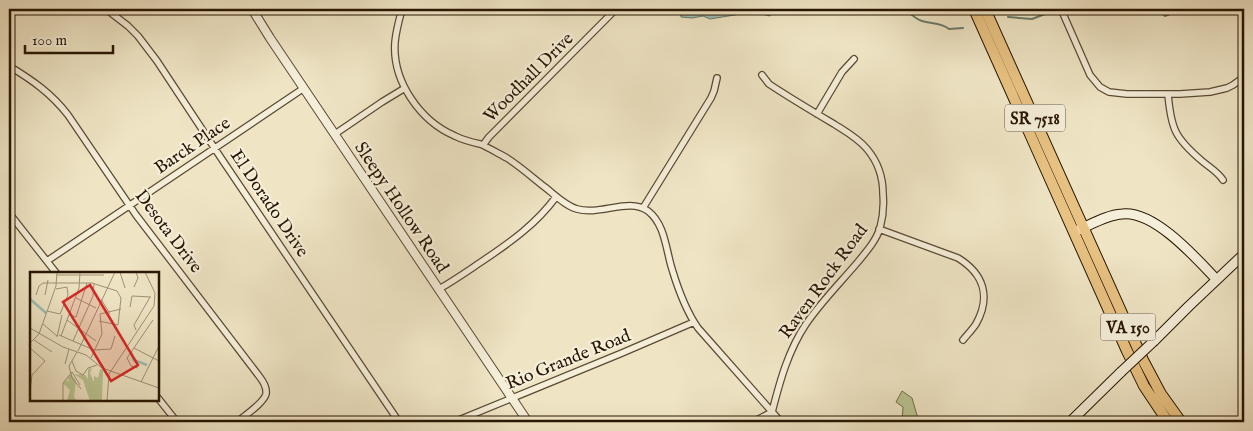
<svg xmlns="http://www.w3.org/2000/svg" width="1253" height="431" font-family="'IM FELL English',serif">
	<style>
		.green { fill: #bbc493; stroke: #726d4b }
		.water { fill: #9abfb2; stroke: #6c7b6c }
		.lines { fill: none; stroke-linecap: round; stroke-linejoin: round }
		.stream { stroke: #6c7b6c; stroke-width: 2 }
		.minor-casing { stroke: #5a4a34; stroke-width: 8 }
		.tertiary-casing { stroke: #5a4a34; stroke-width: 10 }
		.secondary-casing { stroke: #281603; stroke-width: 11 }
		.trunk-casing { stroke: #281603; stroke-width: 12 }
		.minor { stroke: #f5eed9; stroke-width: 5.5 }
		.tertiary { stroke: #f5eed9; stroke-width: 8 }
		.secondary { stroke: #f5eed9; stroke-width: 9 }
		.trunk { stroke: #e8c282; stroke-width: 10 }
		.secondary-bridge-casing { stroke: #281603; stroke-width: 11; stroke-linecap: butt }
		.secondary-bridge { stroke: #f5eed9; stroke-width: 9 }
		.labels { text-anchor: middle; stroke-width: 4.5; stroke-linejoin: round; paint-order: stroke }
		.shield { fill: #f5eed9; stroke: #665743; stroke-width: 1 }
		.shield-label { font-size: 16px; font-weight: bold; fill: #281603 }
		.street-label { font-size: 18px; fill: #281603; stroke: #f5eed9 }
		.inset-river { fill: none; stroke: #9abfb2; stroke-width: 2.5 }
		.inset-road { fill: none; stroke: #9f9277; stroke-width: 1 }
		.view { fill: #d62828; fill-opacity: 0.15; stroke: #d62828; stroke-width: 2.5 }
		.inset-edge { fill: none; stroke: #281603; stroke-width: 2.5 }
	</style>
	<rect width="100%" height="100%" fill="#efe5c5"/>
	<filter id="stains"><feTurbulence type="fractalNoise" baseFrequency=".004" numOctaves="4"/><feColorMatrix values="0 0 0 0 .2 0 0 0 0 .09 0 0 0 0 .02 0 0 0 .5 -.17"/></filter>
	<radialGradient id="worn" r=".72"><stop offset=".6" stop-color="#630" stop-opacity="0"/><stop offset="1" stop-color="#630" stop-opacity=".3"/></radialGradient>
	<path class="green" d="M902,391L912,398L919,422H902L903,407L896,402Z"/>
	<path class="water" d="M684,9H774L770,16L753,12L710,19L703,16L692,18L681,17L680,12Z"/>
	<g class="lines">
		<path class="stream" d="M905,9C910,13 915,19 922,21C931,24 941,22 949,29L963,28
			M1143,9H1149
			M1156,9L1165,16L1175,12H1179L1182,9
			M1008,17L1032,19L1053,11"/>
		<defs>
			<path id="minor" d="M106,9L128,26L138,36L157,61L223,161L399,422
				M402,9C399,20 396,31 395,42C392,81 420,121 455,136C463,140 471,142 480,144C486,146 501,155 507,158C521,167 533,178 546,188C556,196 566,206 577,209C600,216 629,197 648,211C665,224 666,250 672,269C678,289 686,311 698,328L781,422
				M1061,9L1090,75L1100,87L1109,92L1127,94H1180L1210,92L1227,88L1233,85L1244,77
				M9,66C32,80 51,93 68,115L136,215L259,376C263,381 267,388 266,394C264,403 244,416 237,422
				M1168,94C1171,129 1175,138 1202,161C1209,167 1218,172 1223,180
				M817,114L842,72L854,59
				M335,134L382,102L405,88
				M483,145L489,137L616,9
				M643,208L711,98L714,91L717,78
				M9,213L57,274
				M879,229L958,258C984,274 991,297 976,324C972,330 967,335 963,340
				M47,261L304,88
				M439,289C455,280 469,270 484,260C512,241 536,224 556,197
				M158,398L177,422
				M9,418L12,422
				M454,422L622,353L694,322
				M753,422L772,412C780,381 788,351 806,324C821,302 840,283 857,263C866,252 876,241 880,228C883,217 884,205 883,194C883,177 878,162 867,149C858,138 845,131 834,124C812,111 790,98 769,84L762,75"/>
			<path id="tertiary" d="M252,9L270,38L528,422"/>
			<path id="secondary" d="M1078,230C1092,224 1107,215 1122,214C1154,210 1196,258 1216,279
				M1154,341L1189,306L1244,254
				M1070,422L1121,372"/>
			<path id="trunk" d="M974,9L1127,351L1144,386L1168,422
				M985,9L1143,360L1161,394L1181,422"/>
		</defs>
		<use href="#minor" class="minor-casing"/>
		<use href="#tertiary" class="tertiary-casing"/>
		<use href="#secondary" class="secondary-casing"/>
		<use href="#trunk" class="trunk-casing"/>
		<use href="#minor" class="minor"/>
		<use href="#tertiary" class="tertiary"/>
		<use href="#secondary" class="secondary"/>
		<use href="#trunk" class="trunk"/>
		<defs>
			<path id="secondary-bridge" d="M1121,372L1154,341"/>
		</defs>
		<use href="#secondary-bridge" class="secondary-bridge-casing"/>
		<use href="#secondary-bridge" class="secondary-bridge"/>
	</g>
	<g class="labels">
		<g class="shield">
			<rect x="1005" y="104.5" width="60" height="27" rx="4"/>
			<rect x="1100.5" y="313.5" width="55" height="27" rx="4"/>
		</g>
		<g class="shield-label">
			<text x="1035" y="124">SR 7518</text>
			<text x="1128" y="333">VA 150</text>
		</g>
		<g class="street-label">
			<text transform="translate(528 77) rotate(-45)" y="6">Woodhall Drive</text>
			<text transform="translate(192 145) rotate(-34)" y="6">Barck Place</text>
			<text transform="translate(270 203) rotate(56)" y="6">El Dorado Drive</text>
			<text transform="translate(402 207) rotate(56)" y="6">Sleepy Hollow Road</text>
			<text transform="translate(169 231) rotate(53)" y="6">Desota Drive</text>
			<text transform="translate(823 281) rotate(-54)" y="6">Raven Rock Road</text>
			<text transform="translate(568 359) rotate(-22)" y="6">Rio Grande Road</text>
		</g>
	</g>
	<g transform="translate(30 272)">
		<rect width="129" height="129" fill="#efe5c5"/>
		<path d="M62,96L60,101L64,110V104L68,106L70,97L73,98L72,129H60L53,108L44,102L55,103L58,107V97ZM41,102L46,109L44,125L47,129H37L40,118L33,111L36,108L40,110L37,106Z" fill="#bbc493"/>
		<path class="inset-river" d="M0,27L16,41M101,81L104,88L117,93"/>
		<path class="inset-road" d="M90,0L95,16M27,3H74M104,15L108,6L106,0M6,23L9,14L13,11H62L87,19L91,26L88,53M15,23L18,8M46,26L66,36M71,27L80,42M100,35L102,24L121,25M17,39L30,42L38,23L37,15L26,17M39,43L46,45L57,11M37,48L66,69M69,49L88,53M13,52L27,64M0,56L33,75L56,83L72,96L129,116M106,58L104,53L120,25M29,63L64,78L81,77L85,64M31,64L49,16L50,0M27,65L32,43M4,68L22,80M43,69L63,24L64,12M0,71L9,62L26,14L27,0M0,76L15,89L2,103L0,119M104,76L129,89M48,79L85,0M47,80L39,94L42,106L51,117M61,86L72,62L70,42L91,37M42,89L46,99L53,103L58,96L67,93M35,92L39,77M108,96L101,94L97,86L123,48M111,110L129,74M33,129V111L42,100L50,113M77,129L79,102L124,34L125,21L115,0"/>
		<path class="view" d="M60,13L108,93L81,109L33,30Z"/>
		<rect width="129" height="129" class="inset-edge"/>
	</g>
	<rect width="1253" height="431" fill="none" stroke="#efe5c5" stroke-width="30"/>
	<rect x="10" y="10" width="1233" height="411" fill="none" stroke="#281603" stroke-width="2.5"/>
	<rect x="15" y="15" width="1223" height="401" fill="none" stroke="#281603"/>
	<path d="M25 45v8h88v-8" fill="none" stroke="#281603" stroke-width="2.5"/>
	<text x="32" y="45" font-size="15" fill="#281603" stroke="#f5eed9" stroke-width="4" paint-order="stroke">100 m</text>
	<rect width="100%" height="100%" filter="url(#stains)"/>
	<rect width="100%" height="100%" fill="url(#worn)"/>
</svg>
